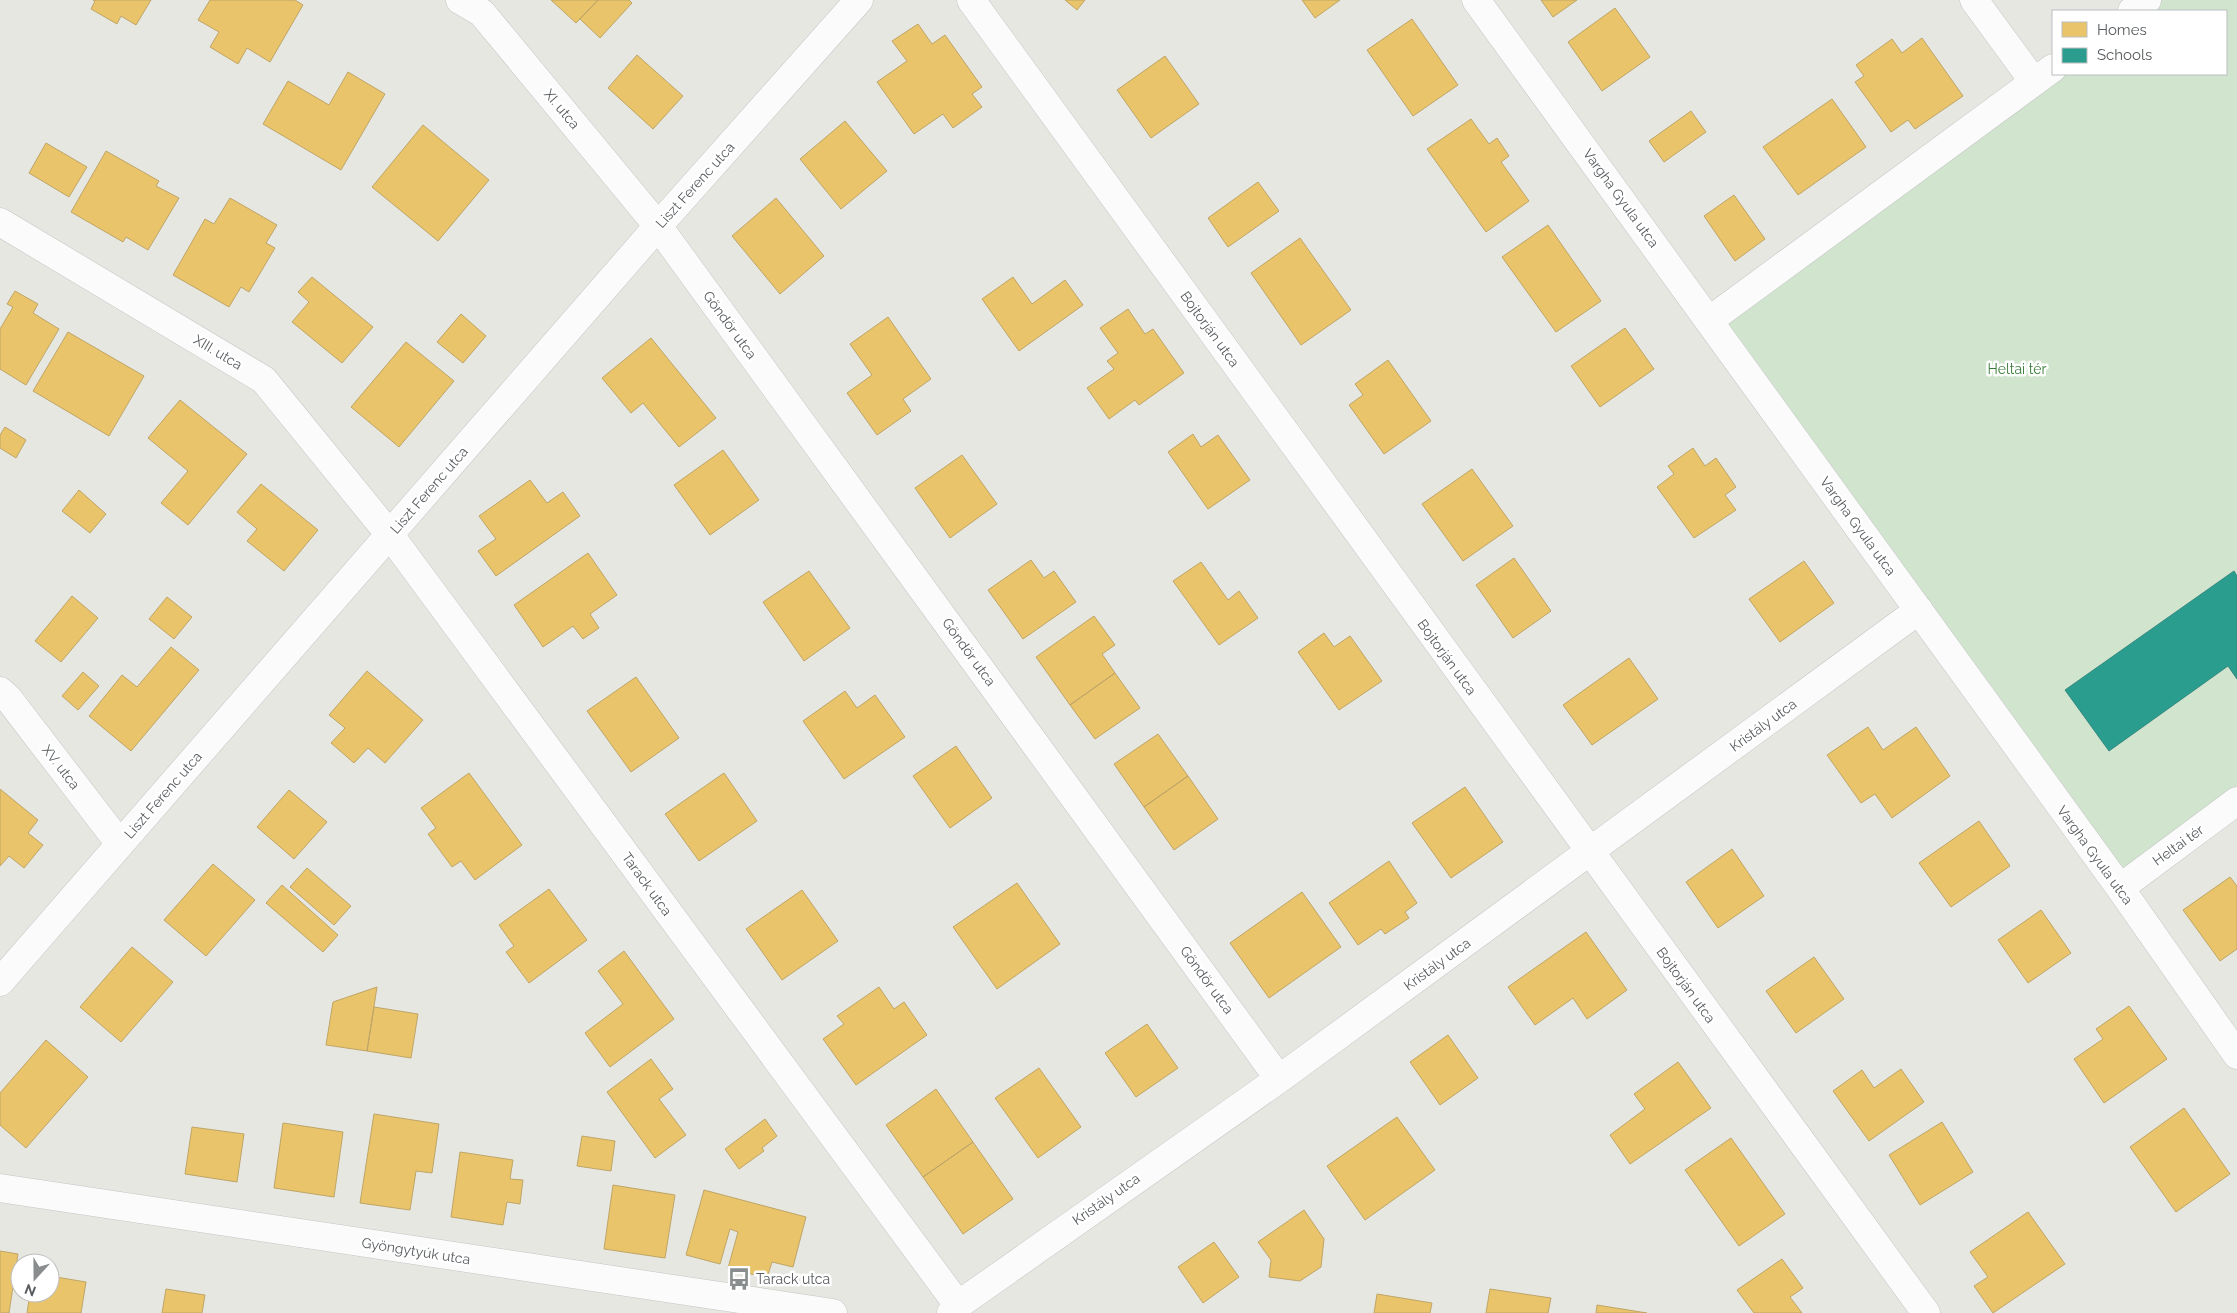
<svg xmlns="http://www.w3.org/2000/svg" width="2237" height="1313" font-family="Raleway,sans-serif">
	<style>
		.green { fill: #d0e4ce }
		.homes { fill: #e9c46a; stroke: #bea567 }
		.schools { fill: #2a9d8f; stroke: #388a81 }
		.lines { fill: none; stroke-linecap: round; stroke-linejoin: round }
		.minor-casing { stroke: #c4c5c4; stroke-width: 29 }
		.tertiary-casing { stroke: #c4c5c4; stroke-width: 29 }
		.minor { stroke: #fbfbfb; stroke-width: 28 }
		.tertiary { stroke: #fbfbfb; stroke-width: 28 }
		.labels { text-anchor: middle; stroke-width: 5; stroke-linejoin: round; paint-order: stroke }
		.street-label { font-size: 14px; fill: #585c5f; stroke: #fff }
		.park-label { font-size: 14px; fill: #3a7d3a; stroke: #fff }
		.poi-label { font-size: 14px; fill: #585c5f; stroke: #fff; text-anchor: start }
	</style>
	<rect width="100%" height="100%" fill="#e7e7e2"/>
	<path class="green" d="M2147,0H2237V801L2120,888L1710,321L2053,74H2226V11H2132Z"/>
	<path class="homes" d="M93,0H151L136,25L121,16L117,24L91,9L95,1Z
		M210,0H295L303,5L270,62L247,48L238,64L210,47L219,32L198,20Z
		M551,0H598L576,23Z
		M598,0H629L632,3L600,38L580,19Z
		M1065,0H1085L1077,10Z
		M1302,0H1340L1315,18Z
		M1541,0H1577L1553,17Z
		M1615,8L1650,57L1602,91L1568,42Z
		M1412,19L1458,85L1413,116L1367,50Z
		M918,24L932,44L945,35L982,87L972,94L982,107L953,128L943,114L914,134L877,82L907,61L892,41Z
		M1922,38L1963,96L1915,129L1908,120L1891,132L1855,82L1864,76L1856,65L1892,39L1902,53Z
		M637,55L683,96L653,129L608,88Z
		M1165,56L1199,104L1151,138L1117,90Z
		M348,72L385,94L341,170L263,124L288,81L329,105Z
		M1832,99L1866,147L1798,195L1763,147Z
		M1691,111L1706,132L1664,162L1649,141Z
		M1471,119L1489,144L1497,138L1509,156L1501,162L1529,201L1486,232L1427,149Z
		M845,121L887,171L841,209L800,159Z
		M423,125L489,180L438,241L372,187Z
		M46,143L87,167L69,197L29,173Z
		M106,151L159,181L156,186L179,198L148,250L126,237L123,242L71,212Z
		M1258,182L1279,211L1228,247L1208,218Z
		M1734,195L1765,239L1735,261L1704,216Z
		M230,198L277,225L266,243L275,248L249,292L241,287L229,307L173,275L205,219L214,224Z
		M776,198L824,256L780,294L732,236Z
		M1548,225L1601,301L1556,332L1502,257Z
		M1300,238L1351,310L1301,345L1251,273Z
		M312,277L373,327L342,363L292,322L309,302L298,292Z
		M1013,277L1032,304L1065,280L1083,305L1019,351L982,299Z
		M15,291L38,304L33,313L59,329L26,385L0,369V329L13,307L7,304Z
		M1128,309L1145,334L1153,329L1184,373L1139,405L1135,400L1109,419L1087,388L1114,369L1107,361L1118,353L1100,328Z
		M461,314L486,336L463,363L437,342Z
		M888,317L931,379L903,399L911,411L877,435L847,393L872,375L850,344Z
		M1625,328L1654,369L1600,407L1571,366Z
		M68,332L144,376L109,436L33,391Z
		M651,338L716,418L679,447L643,403L631,413L602,378Z
		M406,342L454,381L399,447L351,407Z
		M1388,360L1431,421L1384,454L1349,405L1363,395L1355,384Z
		M180,400L247,454L188,525L161,503L188,471L148,438Z
		M5,427L26,440L16,458L0,448V435Z
		M1193,434L1201,447L1218,435L1250,480L1208,509L1168,452Z
		M1693,448L1705,466L1716,458L1736,487L1725,495L1736,510L1694,538L1657,487L1674,474L1668,466Z
		M723,450L759,500L710,535L674,485Z
		M962,455L997,504L950,538L915,488Z
		M1472,469L1513,526L1463,561L1422,504Z
		M530,480L547,503L563,492L580,516L496,576L478,551L496,539L479,516Z
		M261,484L318,530L284,571L247,541L257,529L237,512Z
		M79,490L106,514L90,533L62,511Z
		M588,553L617,595L590,614L599,628L583,639L573,626L543,647L514,605Z
		M1514,558L1551,611L1513,638L1476,585Z
		M1031,560L1044,578L1054,571L1076,602L1023,639L988,590Z
		M1804,561L1834,603L1780,642L1749,599Z
		M1201,562L1228,600L1239,591L1258,618L1219,645L1173,581Z
		M809,571L850,628L804,661L763,602Z
		M72,596L98,618L61,662L35,641Z
		M167,597L192,617L174,639L149,619Z
		M1094,616L1115,645L1102,654L1115,673L1070,705L1036,657Z
		M1324,633L1334,647L1350,636L1382,681L1339,710L1298,652Z
		M171,647L199,670L131,751L89,716L122,675L137,687Z
		M1629,658L1658,699L1592,745L1563,705Z
		M367,671L423,720L385,763L368,748L354,763L331,743L345,728L329,715Z
		M83,672L99,686L78,710L62,696Z
		M1115,673L1140,708L1095,739L1070,705Z
		M636,677L679,738L631,772L587,711Z
		M845,691L857,708L875,695L905,737L844,779L803,721Z
		M1868,727L1883,750L1916,727L1950,776L1892,818L1875,794L1861,803L1827,755Z
		M1158,734L1188,776L1144,807L1114,764Z
		M956,746L992,798L950,828L913,776Z
		M469,773L522,845L475,880L461,861L452,867L428,834L436,828L421,808Z
		M724,773L757,821L699,861L665,814Z
		M1188,776L1218,819L1174,850L1144,807Z
		M1465,787L1503,842L1451,878L1412,823Z
		M0,789L38,820L28,833L43,845L24,868L9,856L0,866Z
		M289,790L327,822L294,859L257,827Z
		M1979,821L2010,866L1951,907L1919,863Z
		M1732,849L1764,896L1718,928L1686,882Z
		M1389,861L1417,903L1405,912L1409,918L1385,934L1381,929L1358,945L1329,903Z
		M213,864L255,900L206,956L164,920Z
		M307,868L351,906L334,925L290,887Z
		M2230,877L2237,886V949L2220,961L2183,910Z
		M1017,883L1060,944L997,989L953,927Z
		M282,885L338,935L323,952L266,903Z
		M549,889L587,940L529,983L506,952L514,946L499,925Z
		M802,890L838,941L782,980L746,929Z
		M1302,892L1341,947L1269,998L1230,943Z
		M2041,910L2071,953L2028,983L1998,940Z
		M1586,932L1627,990L1587,1019L1573,998L1535,1025L1508,987Z
		M132,947L173,982L121,1042L80,1007Z
		M624,951L674,1019L610,1067L585,1033L623,1004L598,971Z
		M1814,957L1844,999L1796,1033L1766,991Z
		M377,987L367,1051L326,1045L333,1002Z
		M879,987L894,1009L904,1002L927,1035L856,1085L823,1039L844,1024L837,1016Z
		M2129,1006L2167,1059L2104,1103L2074,1059L2103,1039L2096,1029Z
		M374,1007L418,1014L411,1058L367,1051Z
		M1147,1024L1178,1068L1136,1097L1105,1053Z
		M1448,1035L1478,1078L1440,1105L1410,1062Z
		M46,1040L88,1077L26,1148L0,1125V1093Z
		M651,1059L673,1089L659,1099L686,1135L655,1158L607,1092Z
		M1678,1062L1711,1108L1630,1164L1610,1135L1645,1109L1634,1094Z
		M1039,1068L1081,1127L1038,1158L995,1098Z
		M1901,1069L1924,1102L1869,1141L1833,1091L1862,1070L1874,1088Z
		M936,1089L973,1142L923,1177L886,1125Z
		M2184,1108L2230,1174L2176,1212L2130,1147Z
		M374,1114L439,1124L432,1173L416,1171L410,1210L360,1203Z
		M1397,1117L1435,1170L1365,1220L1327,1166Z
		M765,1119L777,1136L762,1148L764,1151L739,1169L725,1149Z
		M1942,1122L1973,1172L1920,1205L1889,1155Z
		M283,1123L343,1132L334,1197L274,1188Z
		M192,1127L244,1134L237,1182L185,1174Z
		M582,1136L615,1141L611,1171L577,1166Z
		M1731,1138L1785,1214L1739,1246L1685,1170Z
		M973,1142L1013,1199L963,1234L923,1177Z
		M460,1152L513,1160L510,1179L523,1180L520,1204L507,1202L503,1225L451,1217Z
		M613,1185L675,1195L665,1258L604,1249Z
		M704,1190L806,1217L793,1267L772,1262L767,1278L728,1268L738,1232L730,1229L720,1264L686,1255Z
		M1304,1210L1324,1239L1321,1267L1300,1281L1269,1277L1271,1260L1258,1242Z
		M2028,1212L2065,1264L1993,1313L1974,1286L1988,1277L1970,1252Z
		M1214,1242L1239,1277L1203,1303L1178,1267Z
		M0,1251L18,1254L9,1313H0Z
		M1782,1259L1803,1288L1790,1297L1802,1313H1754L1737,1290Z
		M50,1276L86,1282L81,1313H27L30,1293H50Z
		M166,1289L205,1295L202,1313H162Z
		M1490,1289L1551,1298L1548,1313H1486Z
		M1377,1294L1432,1303L1430,1313H1374Z
		M1597,1305L1647,1313H1596Z"/>
	<path class="schools" d="M2234,571L2237,576V679L2228,666L2109,751L2065,690Z"/>
	<g class="lines">
		<defs>
			<path id="minor" d="M460,0L482,13L658,226L1279,1079
				M971,0L1926,1313
				M1476,0L2120,888L2237,1055
				M1974,0L2034,82
				M2132,11L2147,0
				M0,222L264,380L390,535L958,1305
				M1710,320L2053,68
				M0,691L8,698L120,844
				M2120,888L2237,801
				M0,982L658,226L859,0
				M951,1313L958,1305L1279,1079L1919,610"/>
			<path id="tertiary" d="M0,1188L833,1313"/>
		</defs>
		<use href="#minor" class="minor-casing"/>
		<use href="#tertiary" class="tertiary-casing"/>
		<use href="#minor" class="minor"/>
		<use href="#tertiary" class="tertiary"/>
	</g>
	<defs>
		<symbol id="bus-bare" viewBox="-9 -9 18 18"><path d="M-5-6H5V4H4V6H2V4H-2V6H-4V4H-5ZM-3.5-4V0h7V-4ZM-3.5 1.2v1.5H-2V1.2ZM2 1.2v1.5H3.5V1.2Z" fill="#8a8d8d" stroke="#fff" stroke-width="2.5" paint-order="stroke"/></symbol>
	</defs>
	<g fill-rule="evenodd">
		<use href="#bus-bare" x="723" y="1263" width="32" height="32"/>
	</g>
	<g class="labels">
		<g class="street-label">
			<text transform="translate(562 109) rotate(50)" y="5">XI. utca</text>
			<text transform="translate(695 185) rotate(-48)" y="5">Liszt Ferenc utca</text>
			<text transform="translate(1621 198) rotate(54)" y="5">Vargha Gyula utca</text>
			<text transform="translate(730 325) rotate(54)" y="5">Göndör utca</text>
			<text transform="translate(1210 329) rotate(54)" y="5">Bojtorján utca</text>
			<text transform="translate(218 352) rotate(31)" y="5">XIII. utca</text>
			<text transform="translate(429 490) rotate(-49)" y="5">Liszt Ferenc utca</text>
			<text transform="translate(1858 526) rotate(54)" y="5">Vargha Gyula utca</text>
			<text transform="translate(969 652) rotate(54)" y="5">Göndör utca</text>
			<text transform="translate(1447 657) rotate(54)" y="5">Bojtorján utca</text>
			<text transform="translate(1763 725) rotate(-36)" y="5">Kristály utca</text>
			<text transform="translate(61 767) rotate(52)" y="5">XV. utca</text>
			<text transform="translate(163 795) rotate(-49)" y="5">Liszt Ferenc utca</text>
			<text transform="translate(2178 845) rotate(-36)" y="5">Heltai tér</text>
			<text transform="translate(2095 855) rotate(54)" y="5">Vargha Gyula utca</text>
			<text transform="translate(647 884) rotate(54)" y="5">Tarack utca</text>
			<text transform="translate(1437 964) rotate(-36)" y="5">Kristály utca</text>
			<text transform="translate(1207 980) rotate(54)" y="5">Göndör utca</text>
			<text transform="translate(1686 985) rotate(54)" y="5">Bojtorján utca</text>
			<text transform="translate(1106 1199) rotate(-35)" y="5">Kristály utca</text>
			<text transform="translate(416 1251) rotate(9)" y="5">Gyöngytyúk utca</text>
		</g>
		<g class="park-label">
			<text x="2017" y="374">Heltai tér</text>
		</g>
		<g class="poi-label">
			<text x="756" y="1284">Tarack utca</text>
		</g>
	</g>
	<rect x="2052" y="10" width="175" height="65" fill="#ffffff" stroke="#bcbebf"/>
	<rect x="2062" y="22" width="25" height="15" fill="#e9c46a" stroke="#bcbebf"/>
	<text x="2097" y="35" font-size="15" fill="#585c5f">Homes</text>
	<rect x="2062" y="48" width="25" height="15" fill="#2a9d8f" stroke="#bcbebf"/>
	<text x="2097" y="60" font-size="15" fill="#585c5f">Schools</text>
	<g transform="translate(35 1278) rotate(201)"><circle r="24" fill="#ffffff" stroke="#bcbebf"/>
	<path d="M0-4L9 19L0 12L-9 19Z" fill="#8a8d8d"/>
	<text y="-8" font-size="14" font-weight="bold" text-anchor="middle" fill="#585c5f">N</text>
	</g>
</svg>
